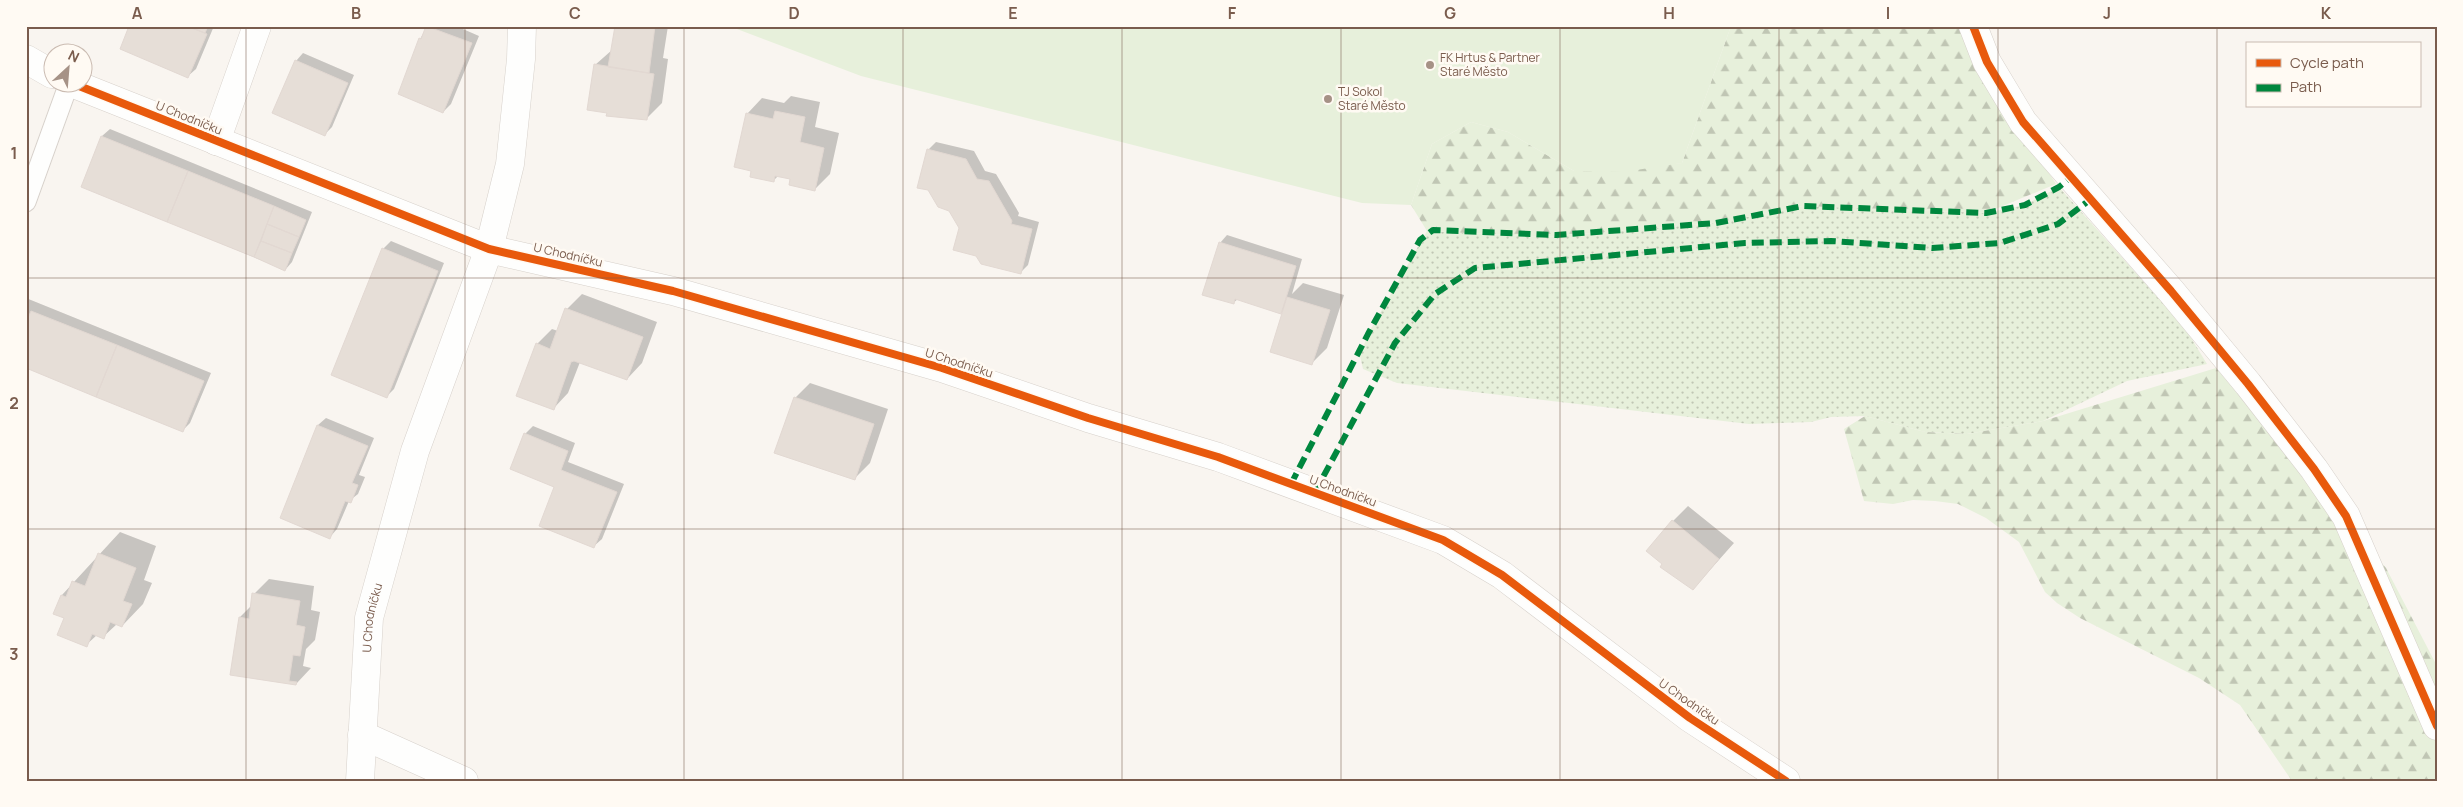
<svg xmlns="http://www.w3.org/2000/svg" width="2463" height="807" font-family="Manrope,sans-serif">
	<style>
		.grass { fill: url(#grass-dots) }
		.forest { fill: url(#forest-firs) }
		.garden { fill: #e7f0db }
		.shadow { fill: #0003 }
		.building { fill: #e6ded7; stroke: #e2d8d2 }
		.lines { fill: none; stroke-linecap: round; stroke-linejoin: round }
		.service-casing { stroke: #d7d1cb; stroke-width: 21 }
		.minor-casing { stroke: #d7d1cb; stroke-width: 29 }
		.service { stroke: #fefefd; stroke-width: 19 }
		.minor { stroke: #fefefd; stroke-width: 28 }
		.quiet { stroke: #00873e; stroke-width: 6; stroke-dasharray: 12 6; stroke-linecap: butt }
		.cycleway-casing { stroke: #fffaf3; stroke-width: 11 }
		.cycleway { stroke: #e8590c; stroke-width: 8 }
		.grid { fill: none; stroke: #7a5c4d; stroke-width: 1; stroke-opacity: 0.55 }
		.poi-dot { fill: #a69286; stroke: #fffaf3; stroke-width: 2 }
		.labels { text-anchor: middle; stroke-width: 5; stroke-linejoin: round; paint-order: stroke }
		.poi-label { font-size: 12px; fill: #7a5c4d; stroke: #fffaf3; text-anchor: start }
		.street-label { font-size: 12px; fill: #7a5c4d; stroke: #fffaf3 }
		.neatline { fill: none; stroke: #7a5c4d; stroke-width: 2 }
		.grid-label { font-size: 16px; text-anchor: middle; font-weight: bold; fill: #7a5c4d }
	</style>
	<defs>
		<pattern id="grass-dots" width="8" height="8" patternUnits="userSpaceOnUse" patternTransform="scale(1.25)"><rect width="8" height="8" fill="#e7f0db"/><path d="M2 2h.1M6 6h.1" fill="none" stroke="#c0c6b4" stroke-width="1.8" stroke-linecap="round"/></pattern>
		<pattern id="forest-firs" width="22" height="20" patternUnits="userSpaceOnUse" patternTransform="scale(1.25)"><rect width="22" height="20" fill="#e7f0db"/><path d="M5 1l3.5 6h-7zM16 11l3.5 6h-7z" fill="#c0c6b4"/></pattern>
	</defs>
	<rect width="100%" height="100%" fill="#f9f5f0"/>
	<path class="grass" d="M2059,187L2185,328L2207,364L2127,381L2043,421L1967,434L1925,432L1865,416L1831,417L1811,422L1749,424L1397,383L1363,369L1360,356L1368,334L1427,231L1543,237L1716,223L1803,206L1986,213L2025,205Z"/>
	<path class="forest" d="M1731,26H1959L1966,43L2056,184L1986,213L1803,206L1716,223L1543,237L1427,231L1411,205L1432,144L1471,122L1508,132L1574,171L1682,163Z
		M2216,368L2386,568L2437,666V781H2292L2240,705L2199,678L2080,618L2057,603L2045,592L2019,542L1986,518L1958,504L1935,501L1913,500L1893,504L1864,501L1844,429L1865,416L1925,432L1967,434L2043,421Z"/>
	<path class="garden" d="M729,26H1731L1682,163L1623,172L1574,171L1508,132L1471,122L1432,144L1411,205L1362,203L861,76Z"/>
	<path class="shadow" d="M129,26H214L196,69L188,76Z
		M428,26H456L479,36L451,104L443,112L420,39Z
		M616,26H668L663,58L668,59L662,103L646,119L595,65L612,50Z
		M303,53L354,75L332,127L325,134L296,61Z
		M791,96L820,102L815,127L839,133L830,174L815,189L792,178L778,176L773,181L747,114L762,98L784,103Z
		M110,129L312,212L292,262L285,270L82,186L102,136Z
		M936,142L974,151L985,171L996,174L1019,213L1018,216L1039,222L1028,265L1020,273L960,228L928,150Z
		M1227,235L1302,259L1292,294L1303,283L1344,295L1327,348L1312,363L1284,309L1281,312L1238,299L1233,303L1220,243Z
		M391,241L444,263L394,389L387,396L383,249Z
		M582,294L657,322L642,363L627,379L580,362L568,393L553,409L537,344L552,329L558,331L567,309Z
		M26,298L211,373L190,423L183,430L26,367Z
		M810,383L888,409L870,463L855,478L795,398Z
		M326,418L374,438L359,475L365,477L358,494L349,501L337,529L330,537L281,518L318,425Z
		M533,426L575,443L568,462L624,484L602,539L594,546L555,486L525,434Z
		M1688,506L1734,543L1693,589L1673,521Z
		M120,532L156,546L144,580L152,583L143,604L122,626L117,624L103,637L97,635L86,645L65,618L55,613L62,595Z
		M269,579L314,586L311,610L320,612L315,640L306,649L303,666L311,668L296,684L232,674L240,617L252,605L254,594Z"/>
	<path class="building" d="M129,26H187L207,34L188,78L120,49Z
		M187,26H208L205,33Z
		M426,26L472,43L443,113L398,94L419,38L421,39Z
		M615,26H655L649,73L608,67Z
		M295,60L348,83L325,136L272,113Z
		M594,64L654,74L647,120L606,116L607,113L587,110Z
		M775,111L805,117L800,142L824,148L815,191L789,185L790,179L775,176L774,182L750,177L751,171L734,167L746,113L773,119Z
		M101,136L188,171L167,222L81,187Z
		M927,149L966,159L977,179L989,181L1012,221L1011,224L1032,229L1021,274L981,264L976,256L953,250L959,228L949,211L938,207L928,190L917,188Z
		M188,171L274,206L254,257L167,222Z
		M274,206L306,220L299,237L267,224Z
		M267,224L299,237L292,253L261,241Z
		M261,241L292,253L285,271L254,257Z
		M1219,242L1296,266L1281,314L1235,299L1234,304L1202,295Z
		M382,248L438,271L387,398L331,375Z
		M1287,297L1330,310L1312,365L1270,352Z
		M565,308L643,337L627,380L574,361L571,362L554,410L516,396L536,343L550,349Z
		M31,311L117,345L96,397L26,368V322Z
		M117,345L204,381L183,432L96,397Z
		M794,397L874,424L855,480L774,453Z
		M317,425L368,446L352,483L358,485L351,503L345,501L330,539L280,518Z
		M524,433L568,451L561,470L617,492L594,548L539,526L554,487L510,469Z
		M1672,520L1719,559L1693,590L1660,567L1662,564L1646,551Z
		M98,553L136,568L123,601L132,604L122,627L110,622L104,639L92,634L87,647L57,635L64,618L53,614L61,595L66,597L72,581L85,586Z
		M252,593L300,601L296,625L305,627L300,656L293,655L289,681L297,682L296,685L230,675L239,617L249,619Z"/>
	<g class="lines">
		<defs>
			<path id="service" d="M26,202L69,83"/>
			<g id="minor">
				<path d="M1973,26L1987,62L2023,122L2171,291L2248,384L2314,469L2346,516L2437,726"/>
				<path d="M26,59L52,74"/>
				<path d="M69,82L489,249L673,291L942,368L1088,418L1218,457L1443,540L1502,575L1690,718L1786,781"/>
				<path d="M216,141L257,26"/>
				<path d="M362,735L464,781"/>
				<path id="s1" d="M360,781L369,618L415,451L489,249L510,164L521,59L522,26"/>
			</g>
		</defs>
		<use href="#service" class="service-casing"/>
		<use href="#minor" class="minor-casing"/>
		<use href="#service" class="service"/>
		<use href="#minor" class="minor"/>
		<path class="quiet" d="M1291,484L1368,334L1420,240L1433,230L1556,235L1716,223L1803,206L1986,213L2025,205L2059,187L2071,177
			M1315,492L1395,343L1435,294L1475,268L1745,243L1831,241L1932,248L2000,243L2058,224L2091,199"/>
		<defs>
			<path id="cycleway" d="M1973,26L1987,62L2023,122L2171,291L2248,384L2314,469L2346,516L2437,726
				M69,82L489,249L673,291L942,368L1088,418L1218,457L1443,540L1502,575L1690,718L1786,781"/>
		</defs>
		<use href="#cycleway" class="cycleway-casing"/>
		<use href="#cycleway" class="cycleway"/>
	</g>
	<path class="grid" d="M246,26V781M465,26V781M684,26V781M903,26V781M1122,26V781M1341,26V781M1560,26V781M1779,26V781M1998,26V781M2217,26V781M26,278H2437M26,529H2437"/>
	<g class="poi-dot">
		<circle cx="1430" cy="65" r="5"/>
		<circle cx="1328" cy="99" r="5"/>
	</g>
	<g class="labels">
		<g class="poi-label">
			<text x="1440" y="62">FK Hrtus &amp; Partner<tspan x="1440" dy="14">Staré Město</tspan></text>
			<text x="1338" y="96">TJ Sokol<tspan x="1338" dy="14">Staré Město</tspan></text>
		</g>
		<g class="street-label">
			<text transform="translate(189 118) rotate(22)" y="4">U Chodníčku</text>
			<text transform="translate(568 255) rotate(13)" y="4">U Chodníčku</text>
			<text transform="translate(959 363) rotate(18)" y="4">U Chodníčku</text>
			<text transform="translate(1343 491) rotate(20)" y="4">U Chodníčku</text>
			<text dy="4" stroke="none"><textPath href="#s1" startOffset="164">U Chodníčku</textPath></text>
			<text transform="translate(1689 702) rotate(35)" y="4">U Chodníčku</text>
		</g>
	</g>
	<rect width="2463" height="807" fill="none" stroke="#fffaf3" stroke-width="55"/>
	<rect x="2246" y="42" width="175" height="65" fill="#fffaf3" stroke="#cabbb1"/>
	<rect x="2256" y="59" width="25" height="8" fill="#e8590c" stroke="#cabbb1"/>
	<text x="2290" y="68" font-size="15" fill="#7a5c4d">Cycle path</text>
	<rect x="2256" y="84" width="25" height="8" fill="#00873e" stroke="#cabbb1"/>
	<text x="2290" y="92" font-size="15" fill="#7a5c4d">Path</text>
	<g transform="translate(68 68) rotate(26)"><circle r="24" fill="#fffaf3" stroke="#cabbb1"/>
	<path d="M0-4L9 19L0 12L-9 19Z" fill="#a69286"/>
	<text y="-8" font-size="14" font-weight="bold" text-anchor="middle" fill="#7a5c4d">N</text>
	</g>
	<rect x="28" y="28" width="2408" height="752" class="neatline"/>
	<g class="grid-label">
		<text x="137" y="19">A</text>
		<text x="356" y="19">B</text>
		<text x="575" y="19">C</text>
		<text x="794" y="19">D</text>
		<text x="1013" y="19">E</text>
		<text x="1232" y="19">F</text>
		<text x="1450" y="19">G</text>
		<text x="1669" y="19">H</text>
		<text x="1888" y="19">I</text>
		<text x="2107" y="19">J</text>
		<text x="2326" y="19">K</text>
		<text x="14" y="159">1</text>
		<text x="14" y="409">2</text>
		<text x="14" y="660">3</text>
	</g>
</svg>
